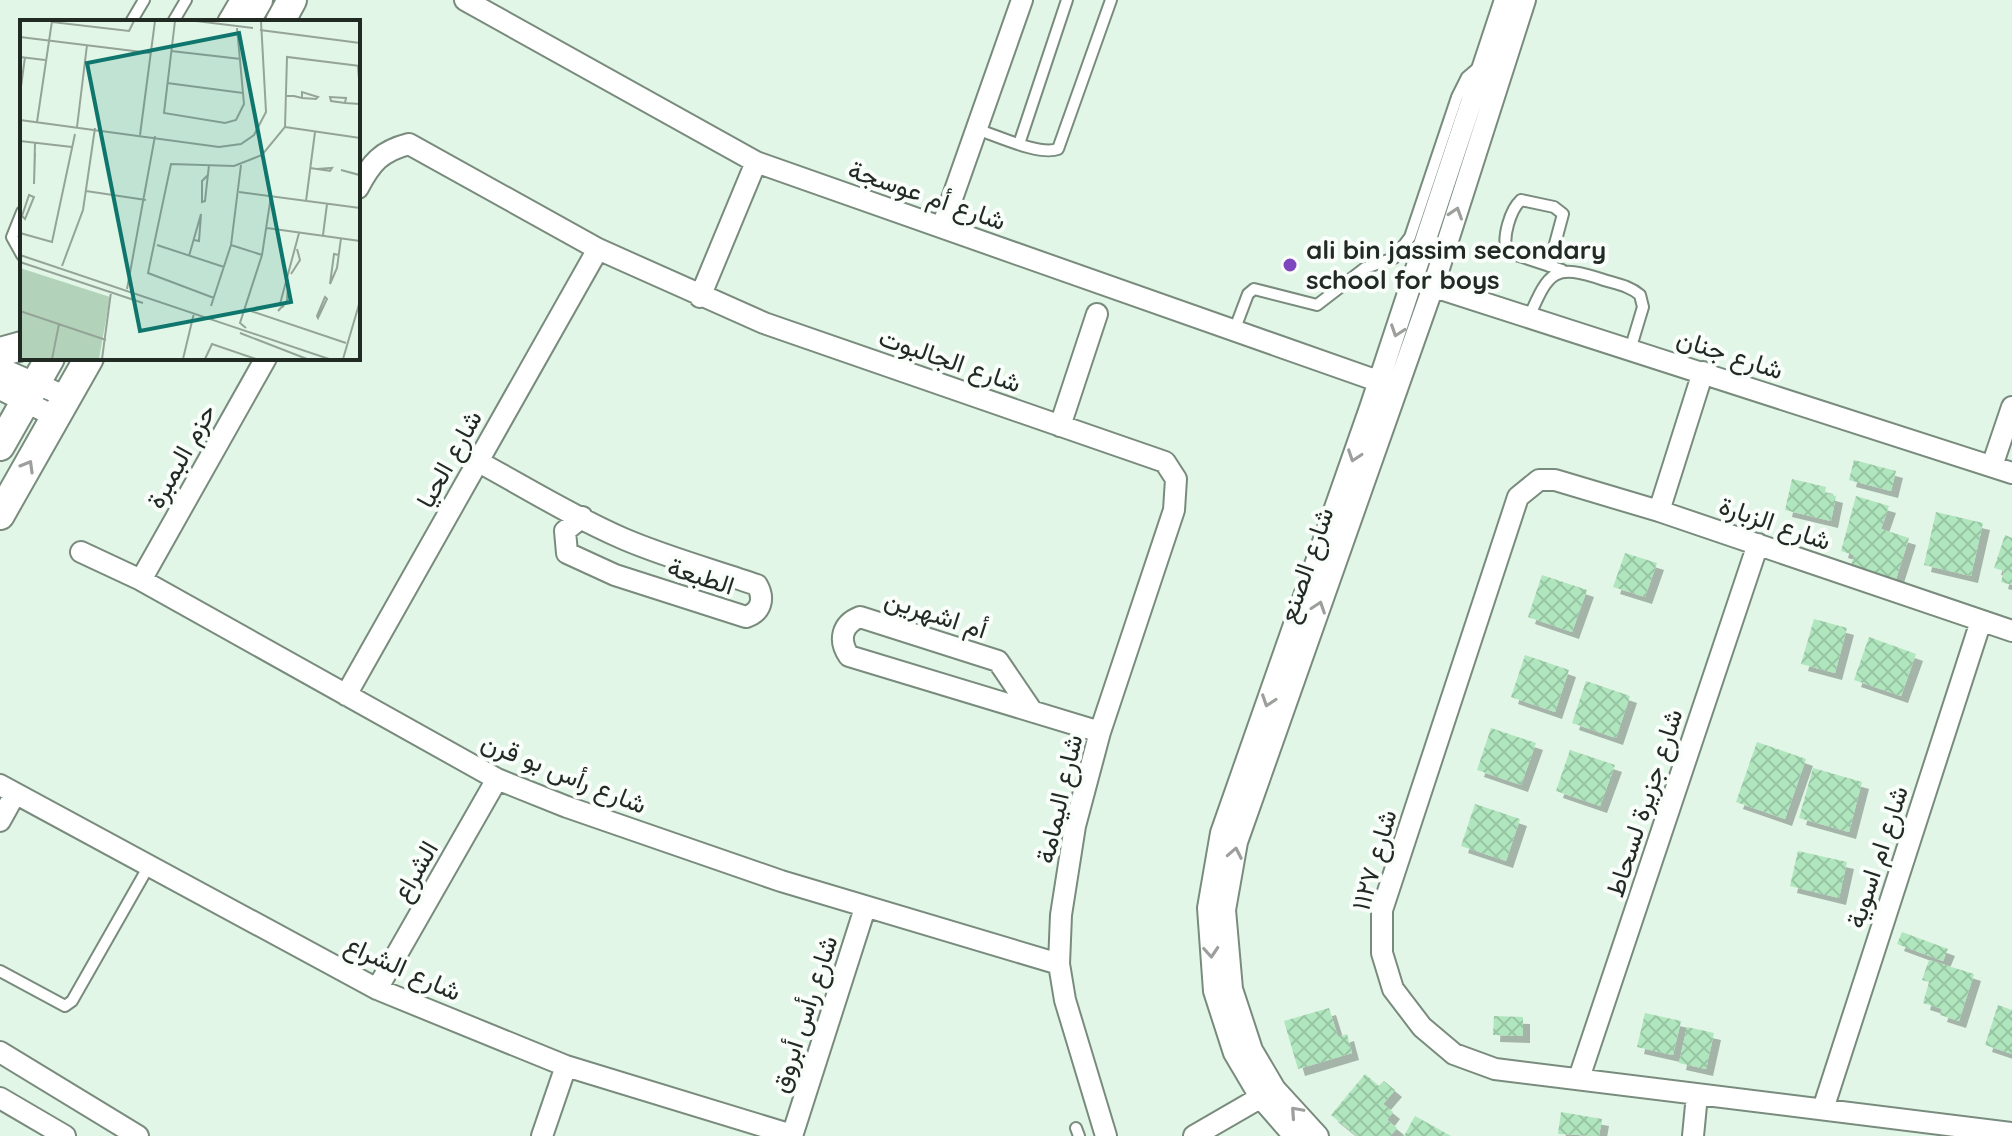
<svg xmlns="http://www.w3.org/2000/svg" width="2012" height="1136" font-family="Quicksand,Vazirmatn,sans-serif">
	<style>
		.building { fill: url(#building-cross-hatch); filter: url(#shadow) }
		.lines { fill: none; stroke-linecap: round; stroke-linejoin: round }
		.lane-casing { stroke: #798b7d; stroke-width: 14 }
		.street-casing { stroke: #798b7d; stroke-width: 24 }
		.secondary-casing { stroke: #798b7d; stroke-width: 32 }
		.lane { stroke: #fff; stroke-width: 10 }
		.street { stroke: #fff; stroke-width: 20 }
		.secondary { stroke: #fff; stroke-width: 28 }
		.oneway { stroke: #9c9f9c }
		.poi-dot { fill: #7f47bd; stroke: #fafefb; stroke-width: 3 }
		.labels { text-anchor: middle; stroke-width: 8; stroke-linejoin: round; paint-order: stroke }
		.street-label { font-size: 26px; fill: #222a24; stroke: #fafefb }
		.poi-label { font-size: 26px; font-weight: bold; fill: #222a24; stroke: #fafefb; text-anchor: start }
		.inset-road { fill: none; stroke: #95a498; stroke-width: 2 }
		.view { fill: #0f766e; fill-opacity: 0.15; stroke: #0f766e; stroke-width: 4 }
		.inset-edge { fill: none; stroke: #222a24; stroke-width: 4 }
	</style>
	<defs>
		<pattern id="building-cross-hatch" width="8" height="8" patternUnits="userSpaceOnUse" patternTransform="scale(2)"><rect width="8" height="8" fill="#b0e6be"/><path d="M0 0l8 8M0 8l8-8" fill="none" stroke="#97c5a3"/></pattern>
		<filter id="shadow"><feDropShadow dx="7" dy="7" stdDeviation="0" flood-color="#0004"/></filter>
	</defs>
	<rect width="100%" height="100%" fill="#e1f6e6"/>
	<path class="building" d="M1854,460L1896,471L1891,491L1849,480Z
		M1792,479L1826,487L1825,493L1836,496L1831,521L1785,510Z
		M1856,496L1889,506L1881,529L1909,538L1896,579L1851,565L1854,555L1841,551Z
		M1936,512L1983,523L1971,576L1924,565Z
		M2005,535L2012,538V585L2001,582L2004,571L1994,568Z
		M1625,553L1657,563L1645,597L1613,587Z
		M1542,575L1587,590L1572,632L1528,617Z
		M1814,619L1847,628L1835,673L1801,664Z
		M1869,637L1916,654L1901,696L1854,680Z
		M1525,655L1569,670L1555,712L1511,697Z
		M1586,681L1630,696L1616,738L1572,723Z
		M1491,728L1536,743L1521,785L1477,770Z
		M1757,742L1806,759L1785,819L1736,802Z
		M1570,750L1615,765L1600,806L1556,791Z
		M1813,768L1862,782L1849,832L1799,818Z
		M1475,804L1520,819L1506,861L1461,846Z
		M1798,851L1847,862L1839,898L1790,886Z
		M1902,932L1948,949L1943,961L1897,944Z
		M1929,960L1974,974L1959,1021L1940,1015L1942,1009L1923,1003L1929,982L1922,980Z
		M1998,1005L2012,1010V1054L1985,1045Z
		M1329,1008L1338,1037L1347,1034L1352,1053L1298,1069L1284,1021Z
		M1645,1013L1681,1021L1673,1055L1637,1047Z
		M1494,1016L1523,1017V1036L1493,1035Z
		M1687,1027L1714,1033L1706,1069L1679,1063Z
		M1365,1074L1379,1086L1384,1081L1395,1090L1383,1104L1393,1112L1387,1120L1397,1128L1390,1136H1357L1331,1115Z
		M1561,1112L1602,1119L1599,1136L1558,1134Z
		M1415,1116L1451,1136H1404Z"/>
	<g class="lines">
		<defs>
			<path id="lane" d="M131,22L144,0
				M173,22L186,0
				M976,129C996,135 1039,156 1058,149L1111,0
				M1019,144L1067,0
				M22,212L12,237L22,255
				M1549,266L1563,214L1554,207L1521,200C1510,210 1502,238 1507,251L1510,253L1562,270
				M1529,317C1549,271 1554,263 1604,280C1617,284 1630,286 1640,295L1643,307L1630,350
				M1234,331L1248,294L1254,289L1317,305L1365,268L1394,258L1410,237L1457,97L1467,77L1480,66
				M0,971L65,1006L72,1001L150,864
				M1076,1128L1079,1136"/>
			<path id="street" d="M465,0L756,162L1392,386
				M228,22L241,0
				M358,188C371,163 381,151 409,144L598,249L764,323L1165,462L1176,479L1174,510L1100,732L1075,826L1061,915L1059,964L1065,1000L1106,1136
				M942,227L1022,0
				M1422,283L2012,473
				M700,297L756,162
				M0,368L67,397
				M0,389L56,417
				M1060,426L1097,314
				M477,461C525,487 573,517 624,539C666,557 713,570 757,585C765,599 761,612 746,617L615,575L567,553L565,531L582,517
				M1992,466L2012,407
				M1659,511L1703,372
				M81,552L141,580L497,779L567,807L781,881L1059,964
				M141,580L266,358
				M2012,631L1659,511L1555,480H1539L1518,497L1382,910V953L1393,989L1422,1027L1454,1054L1495,1069L2012,1133
				M346,695L598,249
				M1032,711L998,661L860,617C842,624 838,640 849,656L1100,732
				M0,785L377,989L566,1066L792,1135
				M0,821L15,794
				M377,989L497,779
				M0,1052L138,1136
				M1579,1078L1758,544
				M0,1098L65,1136
				M1823,1109L1981,621
				M542,1136L566,1066
				M792,1136L865,908
				M1194,1136L1270,1092
				M1294,1136L1260,1097L1234,1053L1214,991L1208,908L1221,833L1370,408L1505,0
				M1318,1136L1275,1089L1252,1050L1232,989L1225,910L1237,842L1433,287L1525,0
				M1693,1136L1697,1095"/>
			<path id="secondary" d="M245,22L258,0
				M280,22L292,0
				M0,352L22,346
				M0,446L50,358
				M0,515L89,358"/>
		</defs>
		<use href="#lane" class="lane-casing"/>
		<use href="#street" class="street-casing"/>
		<use href="#secondary" class="secondary-casing"/>
		<use href="#lane" class="lane"/>
		<use href="#street" class="street"/>
		<use href="#secondary" class="secondary"/>
	</g>
	<defs><path id="oneway-chevron" d="M-2-3.5L2.5 0L-2 3.5" fill="none" stroke-width="1.6" stroke-linecap="round" stroke-linejoin="round" transform="scale(2)"/></defs>
	<g class="oneway">
		<use href="#oneway-chevron" transform="translate(1456 213) rotate(-72)"/>
		<use href="#oneway-chevron" transform="translate(1397 331) rotate(109)"/>
		<use href="#oneway-chevron" transform="translate(1354 456) rotate(109)"/>
		<use href="#oneway-chevron" transform="translate(28 466) rotate(-60)"/>
		<use href="#oneway-chevron" transform="translate(1319 607) rotate(-71)"/>
		<use href="#oneway-chevron" transform="translate(1268 701) rotate(109)"/>
		<use href="#oneway-chevron" transform="translate(1235 853) rotate(-79)"/>
		<use href="#oneway-chevron" transform="translate(1211 952) rotate(86)"/>
		<use href="#oneway-chevron" transform="translate(1296 1112) rotate(-132)"/>
	</g>
	<circle class="poi-dot" cx="1290" cy="265" r="8"/>
	<g class="labels">
		<g class="street-label">
			<text transform="translate(927 195) rotate(19)" y="9">شارع أم عوسجة</text>
			<text transform="translate(1730 354) rotate(18)" y="9">شارع جنان</text>
			<text transform="translate(950 360) rotate(19)" y="9">شارع الجالبوت</text>
			<text transform="translate(181 456) rotate(-61)" y="9">حزم البمبرة</text>
			<text transform="translate(449 459) rotate(-61)" y="9">شارع الحيا</text>
			<text transform="translate(1775 523) rotate(19)" y="9">شارع الزبارة</text>
			<text transform="translate(1306 565) rotate(-71)" y="9">شارع الصنع</text>
			<text transform="translate(701 576) rotate(18)" y="9">الطبعة</text>
			<text transform="translate(936 614) rotate(18)" y="9">أم اشهرين</text>
			<text transform="translate(564 773) rotate(22)" y="9">شارع رأس بو قرن</text>
			<text transform="translate(1059 799) rotate(-77)" y="9">شارع اليمامة</text>
			<text transform="translate(1644 803) rotate(-72)" y="9">شارع جزيرة لسحاط</text>
			<text transform="translate(1877 857) rotate(-72)" y="9">شارع ام اسوية</text>
			<text transform="translate(1374 860) rotate(-74)" y="9">شارع ١١٢٧</text>
			<text transform="translate(415 871) rotate(-60)" y="9">الشراع</text>
			<text transform="translate(403 968) rotate(24)" y="9">شارع الشراع</text>
			<text transform="translate(804 1014) rotate(-72)" y="9">شارع رأس أبروق</text>
		</g>
		<g class="poi-label">
			<text x="1306" y="259">ali bin jassim secondary<tspan x="1306" dy="30">school for boys</tspan></text>
		</g>
	</g>
	<g transform="translate(20 20)">
		<rect width="340" height="340" fill="#e1f6e6"/>
		<path d="M0,248L90,277L79,339H0Z" fill="#b2d3ba"/>
		<path class="inset-road" d="M155,1L144,93L205,103L216,100L224,84L217,8M176,1L233,8M32,2L109,11L114,1M240,10L340,23M0,17L130,33M151,31L221,39M0,37L25,40M338,46L340,71M147,63L223,73M0,74L5,37M267,76H274L282,78L296,79L298,77L282,72V78M325,83L326,78L310,77L311,81L325,83L340,84M0,100L199,127L221,124L234,115L246,92L241,1M17,102L32,1M57,107L67,25M265,107L340,118M120,115L135,1M0,121L52,127M15,133L14,164L15,123M290,148L297,149L310,151L312,148L297,149M188,155L182,161V182L185,181L189,145M339,155L321,150L340,155M66,171L126,180M219,172L340,188M9,175L14,177L5,199L2,196ZM286,181L295,112M247,208L340,221M0,213L32,222L55,114M303,215L307,184M137,225L204,247M211,225L242,235M0,235L309,339M319,235L314,234L310,264L317,248L321,218M169,236L181,194L179,221L174,220M0,242L123,283M42,246L63,190L75,108M271,254L280,240L277,229M107,269L135,116M305,277L307,279L298,298L297,296ZM194,278L128,253L151,144L214,146L242,135L265,107L267,37L340,46M191,286L211,225L221,145M264,287L260,284L279,213M225,289L326,323M0,291L86,320M258,291L267,281L268,264M226,308L220,303L242,235L251,176M220,313L287,339M32,339L39,304M82,339L91,272M163,339L174,293M185,339L192,324L236,339M323,339L340,281"/>
		<path class="view" d="M219,13L271,282L120,311L67,43Z"/>
		<rect width="340" height="340" class="inset-edge"/>
	</g>
</svg>
